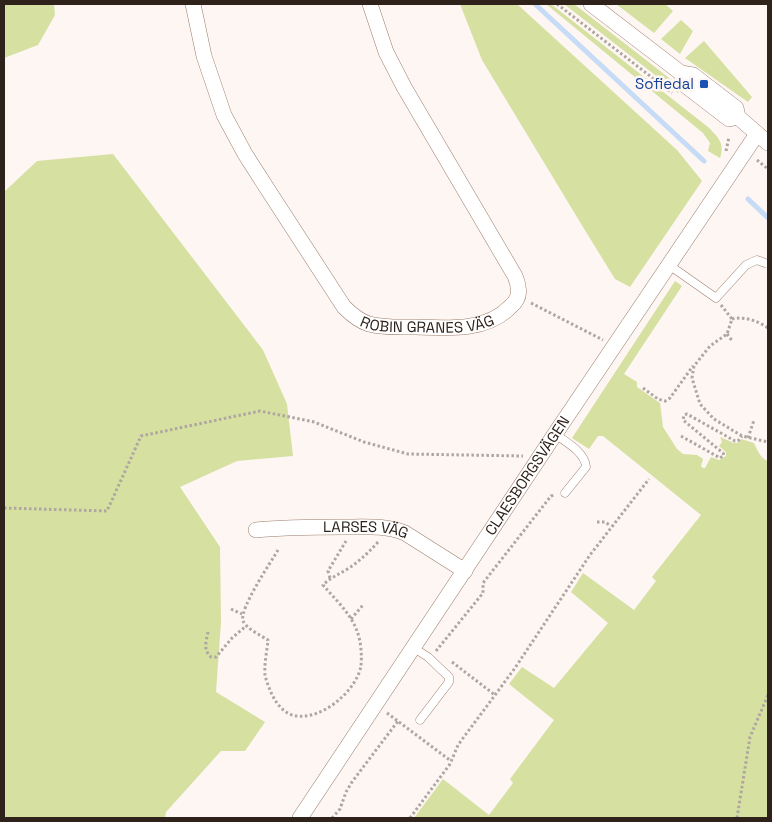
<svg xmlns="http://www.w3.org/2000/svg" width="772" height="822" font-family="'Space Grotesk',sans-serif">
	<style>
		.green { fill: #d5e0a1 }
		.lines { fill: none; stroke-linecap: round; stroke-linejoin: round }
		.stream { stroke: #c6dbf6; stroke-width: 5 }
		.lane-casing { stroke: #9d7e6d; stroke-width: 9 }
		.street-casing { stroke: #9d7e6d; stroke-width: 16 }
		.path { stroke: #afa6a1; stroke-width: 3; stroke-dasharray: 2.5 2.5; stroke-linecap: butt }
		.lane { stroke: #fff; stroke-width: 8 }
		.street { stroke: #fff; stroke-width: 15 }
		.transit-dot { fill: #1a4fb4; stroke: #fdf6f2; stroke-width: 2 }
		.labels { text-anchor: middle; stroke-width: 5; stroke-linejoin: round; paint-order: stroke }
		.transit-label { font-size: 15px; fill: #164399; stroke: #fdf6f2; text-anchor: end }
		.street-label { font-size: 15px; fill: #2e221b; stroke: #fdf6f2 }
	</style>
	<rect width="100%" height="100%" fill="#fdf6f2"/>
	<path class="green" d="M4,4H54L55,15L38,45L4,58Z
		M460,4H517L677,150L702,181L630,287L615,279L583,227L482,60Z
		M546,4H551L708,127C718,137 725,143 720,158L708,151L710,143L703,133Z
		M564,4H574L682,88L678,93Z
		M616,4H665L673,11L654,33Z
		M681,20L693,31L680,54L661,39Z
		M704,41L752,97L748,102L685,58Z
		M113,154L263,350L287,404L293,456L237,461L180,487L220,547L221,622L216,692L265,722L245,751H221L166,812L165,818H4V192L37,161Z
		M675,281L682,286L624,374L637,382V387L660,403L663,427L677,449L683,454L697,455L703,459L701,466L703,468H705L711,457L719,460L726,456V452L719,446L722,442L720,437L734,443H739L741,439L754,443C757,450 761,459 768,461V818H414L443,779L489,815L513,783L510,779L554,720L509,684L522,667L554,688L608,623L571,592L583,573L634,610L656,581L652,577L701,515L603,436H598L589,449L572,438Z"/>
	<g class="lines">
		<path class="stream" d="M535,4L704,161
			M748,199L768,218"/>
		<defs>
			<path id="lane" d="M669,265L716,298L746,265L757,260L765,263
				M555,434C566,442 585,452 586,467L565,493
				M414,648L428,657L449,677V682L420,720"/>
			<g id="street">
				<path id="s1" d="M193,4L204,56L224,115L245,154L270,193L344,307C352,315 359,321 369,324C384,328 400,327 415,327C447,328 486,332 510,307C516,302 520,295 518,287C518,283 516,279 515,276L404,87L386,52L370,4"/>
				<path d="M591,4L681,73L686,86L729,119L738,117"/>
				<path d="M681,73L693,75L736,108L738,117L768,143"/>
				<path id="s2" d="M256,530C285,527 313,527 343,527C364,527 385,525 405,533L465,571"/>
				<path id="s3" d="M300,818L555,434L757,134"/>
			</g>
		</defs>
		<use href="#lane" class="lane-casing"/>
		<use href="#street" class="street-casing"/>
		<path class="path" d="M557,4L672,93
			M726,151L729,137
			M757,160L768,169
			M531,303L603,340
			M721,305L732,319L727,334L710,346L694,366L692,378L700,404L714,419L742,436L768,442
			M732,319C744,316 758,321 768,328
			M727,334L733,342
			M643,388L658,399L665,401L670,398L693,366
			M681,436L720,458L724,455L723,453L683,420L684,415L687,414L735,441H738L742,436
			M748,438L754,420
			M4,508L107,511L141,436L260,411L314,422L364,442L408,454L523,456
			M597,522H605L611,526
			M278,550C271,562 239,609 243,621C247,629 260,635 268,640C267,651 264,664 265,675C266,680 268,685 270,690C274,700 281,711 292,715C319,723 356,692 361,666C362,655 361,641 357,631C351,614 335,599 323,585C331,577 340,574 349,568C361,560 370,551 379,541
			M330,578L328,571L346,541
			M231,609L242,614
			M351,619L363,605
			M208,632C206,641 203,650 211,657H216L232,638L246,626
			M436,651L483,593V583L551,496L555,495
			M452,662L495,695
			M387,713L451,761
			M332,818L340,809L346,792L352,782L398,721
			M410,818L450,764L458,745L515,668L590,555L649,479
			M737,818L750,737L768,695"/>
		<use href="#lane" class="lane"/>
		<use href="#street" class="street"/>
	</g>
	<rect class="transit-dot" x="699" y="79" width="10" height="10" rx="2.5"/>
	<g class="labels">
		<g class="transit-label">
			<text x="694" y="89">Sofiedal</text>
		</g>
		<g class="street-label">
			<text dy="5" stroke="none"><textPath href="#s1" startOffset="431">ROBIN GRANES VÄG</textPath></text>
			<text dy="5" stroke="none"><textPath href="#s3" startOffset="411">CLAESBORGSVÄGEN</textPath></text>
			<text dy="5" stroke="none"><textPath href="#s2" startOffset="110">LARSES VÄG</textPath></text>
		</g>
	</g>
	<rect width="772" height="822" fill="none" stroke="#2e221b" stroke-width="10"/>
</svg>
